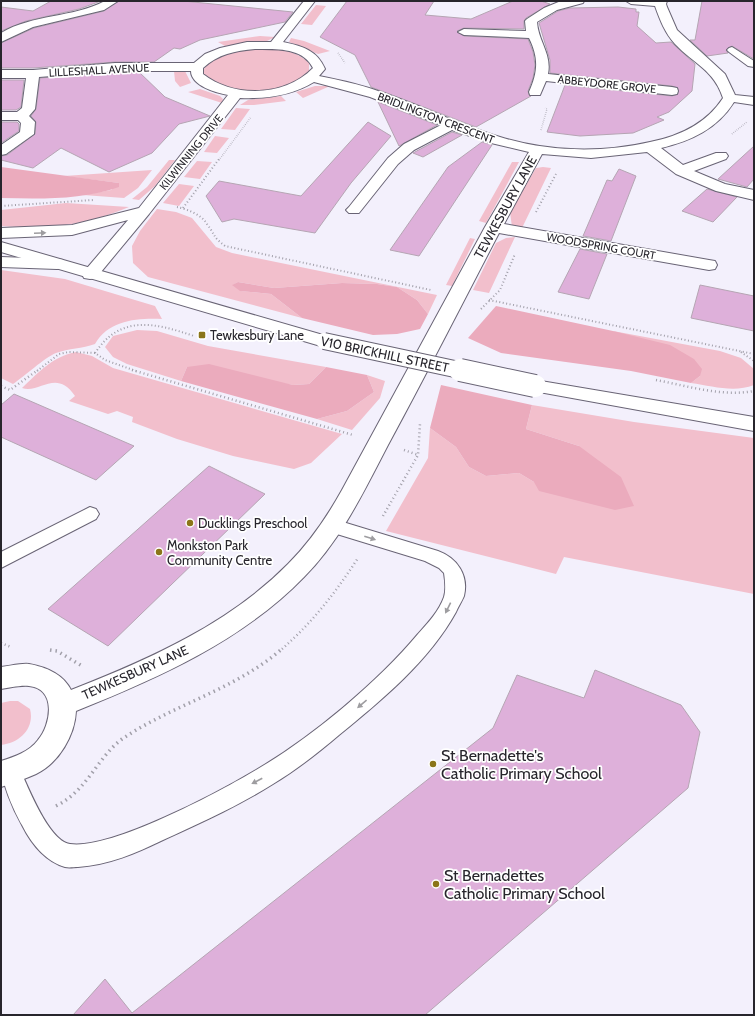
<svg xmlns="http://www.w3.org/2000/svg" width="755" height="1016" font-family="Cabin,sans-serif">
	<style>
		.green { fill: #f2bfcc }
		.forest { fill: #ebabbd }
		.building { fill: #deb0da; stroke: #b5a5b3 }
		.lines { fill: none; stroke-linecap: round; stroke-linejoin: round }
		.service-casing { stroke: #696475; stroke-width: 2 }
		.minor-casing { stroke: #696475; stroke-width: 2 }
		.tertiary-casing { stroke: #696475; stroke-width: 2 }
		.path-far3 { stroke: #a2a0aa; stroke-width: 1.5; stroke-dasharray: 0.5 1.5; stroke-linecap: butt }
		.path-far2 { stroke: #a2a0aa; stroke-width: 2; stroke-dasharray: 1 2.5; stroke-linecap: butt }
		.path-far1 { stroke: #a2a0aa; stroke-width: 2.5; stroke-dasharray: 1 3; stroke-linecap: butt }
		.path { stroke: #a2a0aa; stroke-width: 3.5; stroke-dasharray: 1.5 4; stroke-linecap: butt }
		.service { fill: #fff; fill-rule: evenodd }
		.minor { fill: #fff; fill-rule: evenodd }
		.tertiary { fill: #fff; fill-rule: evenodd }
		.tertiary-bridge-far1-casing { stroke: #696475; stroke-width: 18; stroke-linecap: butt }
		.tertiary-bridge-casing { stroke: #696475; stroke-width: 24; stroke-linecap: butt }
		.tertiary-bridge-far1 { stroke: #fff; stroke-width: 16 }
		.tertiary-bridge { stroke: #fff; stroke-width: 22 }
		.oneway { fill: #9e9da0 }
		.poi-dot { fill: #8b7519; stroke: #fff; stroke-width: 1.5 }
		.labels { text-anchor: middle; stroke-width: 3.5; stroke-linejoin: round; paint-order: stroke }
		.far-street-label { font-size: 11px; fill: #27252c; stroke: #fff }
		.street-label { font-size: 13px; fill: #27252c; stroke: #fff }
		.poi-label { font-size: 13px; fill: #27252c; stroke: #fff; text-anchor: start }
		.near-poi-label { font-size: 16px; fill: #27252c; stroke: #fff; text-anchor: start }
	</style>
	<rect width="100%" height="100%" fill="#f3f0fc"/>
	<path class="green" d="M316,5L326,6L312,25L301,24Z
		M260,36L275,37L267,41L225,46L218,42Z
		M291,38L304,41L330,51L318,54L289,42Z
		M252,48C272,49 294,48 309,63V72C293,89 262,94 239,90C227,89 217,83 206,78L203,72C209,53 235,52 252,48Z
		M174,71H185L191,83L180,87L175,81Z
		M315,86H330L303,98L296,92Z
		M200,89L220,96L223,99L222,103L188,92Z
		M281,96L286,101L254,105H240L248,100Z
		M236,108L250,109L235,130L221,129Z
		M215,136L229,138L217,153L204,152Z
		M169,160H175L155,186L139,200L132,199L147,187Z
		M197,161L212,162L200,179L184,177Z
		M512,162H519L486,223L479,221Z
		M543,167L551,168L522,228L512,227L510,212L536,168Z
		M152,170L138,188L124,198L83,195L111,190L119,183L64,176Z
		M179,184L194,186L179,206L163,203Z
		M66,203L129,207C82,226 51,229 1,226V210Z
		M157,209L176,212L192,218L216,247L232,253L437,295L428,314L417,300L397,287L377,284L342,283L274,288L238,282L233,285L241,291L271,294L302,318L148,277L133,263L132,246L140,231Z
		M515,237L489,293L473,290L496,243L506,238Z
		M470,238L475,239L452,286L446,285Z
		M1,270L65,279L155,306L162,319C137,318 109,320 95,344C82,349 69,348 56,353C44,358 25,376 13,384L1,378Z
		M137,330L157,331L208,346L326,367L309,384L293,385L187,367L181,381L127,364L113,357L105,347L113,336Z
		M613,331L720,351L741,358L754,369V385C734,393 712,386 691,383L700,376Z
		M76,352L92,356L113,368L342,434L311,463L294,469L233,456L177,439L132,422L133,417L117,411L108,414L69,401L75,396C56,368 40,394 22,388C39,372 52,357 76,352Z
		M367,375L385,381L380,398L352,430L317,419L347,411L374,392Z
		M532,405L634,422L754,438V594L564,557L556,574L386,531L428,458L430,428L456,447L469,467L486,476L519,473L534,482L579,446L526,429Z
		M10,701H18L30,709C35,728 20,743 1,745V703Z"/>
	<path class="forest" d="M1,167L119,183V187C83,200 40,199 1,198Z
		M238,282L274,288L342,283L377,284L397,287L417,300L428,314L420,329L397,334L373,335L302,318L271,294L240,291L232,285Z
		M496,306L613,331L670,345L694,359L702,369L700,376L691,383L631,371L501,353L468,338Z
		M209,364L293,385L309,384L326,367L367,375L374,392L347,411L317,419L181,381L187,367Z
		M441,385L532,405L526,429L579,446L621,477L634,506L615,510L539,491L534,482L519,473L486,476L469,467L456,447L430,428Z"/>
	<path class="building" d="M51,1H101L79,9L26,21L1,31V7L33,11Z
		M119,1H183L293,12L285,22L200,40L180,49L174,48L154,62H115L33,68H1V43L34,28L104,11Z
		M347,1H434L425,15L471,19L513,1H541L550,4L526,18L524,21V29L464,28L457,31L464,36L528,39L533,52L535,65L533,78L528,91L529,95L531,96L476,127L371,87L355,55L320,37Z
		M702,1H754V59L732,46L726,50L728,53L707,56L690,40H695Z
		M618,7L636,9V12H639L637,26L656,43L671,42L695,64L692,91L669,112L657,117L664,120L633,133L580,136L547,132L565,85L672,96L678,94V88L672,86L550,73V60L539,23L558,11L570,8Z
		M115,72H139L165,97L210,116L179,124L152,153L109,172L61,148L33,168L1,160V156L7,155L35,134L36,122L31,116L36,109L40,78Z
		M1,80H24L21,107L16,110H1Z
		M378,102L437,125L399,146Z
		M1,122H17L19,124V131L1,143Z
		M368,122L391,136L351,183L315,233L234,219L222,222L206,196L219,181L301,196Z
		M452,132L462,135L423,157L413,153Z
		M482,142L492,145L419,256L390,250L448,167Z
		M754,146V179L747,187L718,179Z
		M619,169L636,176L611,241L583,236L607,180L612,181Z
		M707,189L737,197L713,222L682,211Z
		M580,249L607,254L589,299L558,292Z
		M700,285L754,296V331L691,318Z
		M14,394L134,446L96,480L1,437V405Z
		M209,466L265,494L108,646L48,609Z
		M595,670L681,705L700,732L688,788L425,1015H73L105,979L132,1013L493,728L517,675L584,698Z"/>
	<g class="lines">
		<defs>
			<path id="service" d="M732,47L754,61V67L748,66L729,52L727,50L729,48Z
				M90,507L96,509L99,514L96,519L1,568V552Z
				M333,519L438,551C457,558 469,575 464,596C462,601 458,607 456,612C429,661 382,700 339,735C318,753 296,770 273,784C238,806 200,823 163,840C136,853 109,865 78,867C74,867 69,868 65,867C45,861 31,843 22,825C14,811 0,780 2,765L10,762L18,765C26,782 48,841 70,844C111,850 219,792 256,770C311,738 378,682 418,634C428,623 439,611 444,597C446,591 445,579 444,573L439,568L425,561L327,531L324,526L327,521Z"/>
			<path id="minor" d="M105,1H118L104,10L33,27L1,42V33C33,14 72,18 105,1Z
				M304,1H315L283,42C302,46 317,50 325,69L319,76C339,80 359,84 378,91C419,105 459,124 500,137C548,152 602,153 650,142C680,136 706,124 723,98C714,70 694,64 675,44C665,33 660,20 655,6L631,4L626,1H667L666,4L667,7L677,30L725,74L735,95L754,97V105L734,102C717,129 691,141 661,148L683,165L716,153H726L728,156L726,159L694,171L725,184L754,190V200L716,191L676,174L647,152L591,158L542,154L504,224L709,260L715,261L717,265L715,269L709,270L499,233C462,304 426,375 388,445C364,491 341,540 304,577C242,641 158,678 76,711C75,735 59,763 36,774C25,779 13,783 1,787V761C14,757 29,752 38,740C51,725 57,689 29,686C20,685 9,688 1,689V667C10,666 21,663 29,664C46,667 63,674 71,690C148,660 229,624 288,564C310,542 327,517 342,490L485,227L529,152L491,143L452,130L414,150L398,164L359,213H349L346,210L349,207L388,158L404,144L441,125L370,97L314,82C291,96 266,99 240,98L149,214L96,278L90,279L84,278L82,274L128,220L72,235L1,238V228L72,225L139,208L228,95C217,93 191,86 191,71H115L39,77L35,109L29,116L35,122L34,134L6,154L1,155V145L20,132L21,123L18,120H1V112H17L22,108L26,78H1V70H33L115,63H194L205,54L220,48L247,42H271ZM255,49C275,49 303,47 313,68C285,97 234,98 203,74V68C218,54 235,51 255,49Z
				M561,1H584L583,3L557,10L537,22C538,41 552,54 548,74L672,87L677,88L678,91L677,94L672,95L546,81L540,95H530L529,92C538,72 539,58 529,38L464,35L458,32L464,29L526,31L525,21L527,19L544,8Z
				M1,257L57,259L63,260L65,264L63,268L57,269L1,267Z"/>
			<path id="tertiary" d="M1,242L330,337L333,341L330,345L324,347L1,252Z
				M535,380L754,417V431L528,390L525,386L528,382Z"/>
		</defs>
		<use href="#service" class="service-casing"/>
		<use href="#minor" class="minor-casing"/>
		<use href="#tertiary" class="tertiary-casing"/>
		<path class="path-far3" d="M338,53L345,63
			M541,130L547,109L545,108
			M732,134L747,122
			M219,160L251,117"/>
		<path class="path-far2" d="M1,206L94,200
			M177,207C187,209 202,215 207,224C216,236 212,236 225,246L431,290
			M183,208L219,159
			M536,212L557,172
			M489,300L754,354
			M481,309L500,290L515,254
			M741,352L754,361
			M95,353C121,314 155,323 194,336
			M37,371L59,354L69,352L95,353L105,360L136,371"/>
		<path class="path-far1" d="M132,370L353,435
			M656,380C688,386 722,397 754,391
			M1,386L10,390L38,370
			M404,450L418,455
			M383,516L418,455L420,424
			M1,643L11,647
			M282,649C312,623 336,592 358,558"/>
		<path class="path" d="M50,650L57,651L82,666
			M56,806C88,790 96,759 122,739C174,704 235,690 283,648"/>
		<use href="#service" class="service"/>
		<use href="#minor" class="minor"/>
		<use href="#tertiary" class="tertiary"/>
		<defs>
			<path id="tertiary-bridge-far1" d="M324,341L464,371"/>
			<path id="tertiary-bridge" d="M460,370L535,386"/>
		</defs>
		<use href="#tertiary-bridge-far1" class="tertiary-bridge-far1-casing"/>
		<use href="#tertiary-bridge" class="tertiary-bridge-casing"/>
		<use href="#tertiary-bridge-far1" class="tertiary-bridge-far1"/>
		<use href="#tertiary-bridge" class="tertiary-bridge"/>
	</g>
	<defs><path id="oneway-solid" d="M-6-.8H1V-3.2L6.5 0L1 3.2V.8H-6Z"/></defs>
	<g class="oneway">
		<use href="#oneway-solid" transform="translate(40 233) rotate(-2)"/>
		<use href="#oneway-solid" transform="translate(370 538) rotate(18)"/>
		<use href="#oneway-solid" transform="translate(448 608) rotate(116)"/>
		<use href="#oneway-solid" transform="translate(362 704) rotate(140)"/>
		<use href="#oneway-solid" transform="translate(257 781) rotate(152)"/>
	</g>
	<g class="poi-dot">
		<rect x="198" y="331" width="8" height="8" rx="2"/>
		<circle cx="190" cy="523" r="4"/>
		<circle cx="159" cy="552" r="4"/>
		<circle cx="433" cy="764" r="4"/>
		<circle cx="436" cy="884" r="4"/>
	</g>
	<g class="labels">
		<g class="far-street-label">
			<text transform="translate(99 70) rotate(-3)" y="4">LILLESHALL AVENUE</text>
			<text transform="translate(607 84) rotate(6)" y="4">ABBEYDORE GROVE</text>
			<text transform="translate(436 118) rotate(21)" y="4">BRIDLINGTON CRESCENT</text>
			<text transform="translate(191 152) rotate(-51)" y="4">KILWINNING DRIVE</text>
			<text transform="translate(601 246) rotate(10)" y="4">WOODSPRING COURT</text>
		</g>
		<g class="street-label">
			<text transform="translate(505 207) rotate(-61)" y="5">TEWKESBURY LANE</text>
			<text transform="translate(385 354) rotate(12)" y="5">V10 BRICKHILL STREET</text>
			<text transform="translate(135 672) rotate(-24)" y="5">TEWKESBURY LANE</text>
		</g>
		<g class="poi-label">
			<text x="210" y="340">Tewkesbury Lane</text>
			<text x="198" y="528">Ducklings Preschool</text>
			<text x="167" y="550">Monkston Park<tspan x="167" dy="15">Community Centre</tspan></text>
		</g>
		<g class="near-poi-label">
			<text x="441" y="761">St Bernadette's<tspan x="441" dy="18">Catholic Primary School</tspan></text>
			<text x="444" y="881">St Bernadettes<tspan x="444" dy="18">Catholic Primary School</tspan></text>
		</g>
	</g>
	<rect width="755" height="1016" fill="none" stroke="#27252c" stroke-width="4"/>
</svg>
